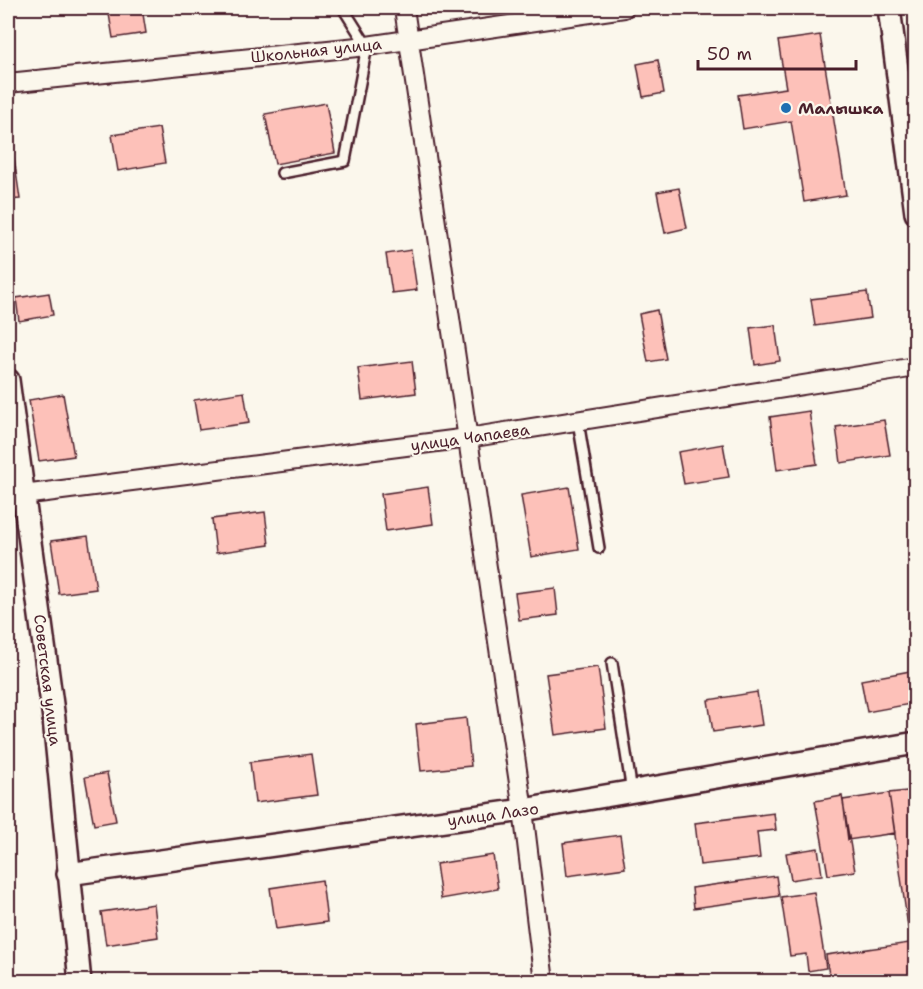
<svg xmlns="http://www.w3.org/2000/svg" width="923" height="989" font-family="'Shantell Sans',sans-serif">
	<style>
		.building { fill: #fdc1b9; stroke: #4a1f2b; stroke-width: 1.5 }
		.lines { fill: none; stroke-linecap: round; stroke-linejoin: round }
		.service-casing { stroke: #4a1f2b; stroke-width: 14 }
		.minor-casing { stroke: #4a1f2b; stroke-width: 22 }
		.tertiary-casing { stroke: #4a1f2b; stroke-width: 26 }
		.service { stroke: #fbf7ec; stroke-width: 9 }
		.minor { stroke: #fbf7ec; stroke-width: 18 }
		.tertiary { stroke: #fbf7ec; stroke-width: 21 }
		.poi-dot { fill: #1f6fb2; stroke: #fbf7ec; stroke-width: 2 }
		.labels { text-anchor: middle; stroke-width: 4.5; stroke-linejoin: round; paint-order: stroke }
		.street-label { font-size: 16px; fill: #4a1f2b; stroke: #fbf7ec }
		.poi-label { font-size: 16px; font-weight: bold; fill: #4a1f2b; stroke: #fbf7ec; text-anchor: start }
	</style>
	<rect width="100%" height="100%" fill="#fbf7ec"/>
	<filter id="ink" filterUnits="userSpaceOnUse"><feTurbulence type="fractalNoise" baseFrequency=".0167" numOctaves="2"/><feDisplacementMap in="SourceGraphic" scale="12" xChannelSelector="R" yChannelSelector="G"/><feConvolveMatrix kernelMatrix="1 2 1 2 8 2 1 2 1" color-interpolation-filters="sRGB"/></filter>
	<g filter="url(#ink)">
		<path class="building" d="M108,8H142L146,33L113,38Z
			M820,35L846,195L804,202L791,121L743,129L738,95L786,88L778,41Z
			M658,60L664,93L643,97L637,64Z
			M326,103L335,153L275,164L265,114Z
			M159,128L165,163L118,171L112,135Z
			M14,158L20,199L8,200V159Z
			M679,188L687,228L665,233L657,192Z
			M411,250L417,290L392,293L386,254Z
			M867,292L871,318L815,326L811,299Z
			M49,293L53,315L19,321L16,298Z
			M657,310L666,359L648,362L639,314Z
			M775,325L780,361L755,365L750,328Z
			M412,361L416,393L362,400L358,368Z
			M244,392L249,423L199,430L194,400Z
			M63,394L74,456L39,461L29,400Z
			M809,411L817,464L777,470L770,417Z
			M884,420L890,455L841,463L836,427Z
			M723,444L729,477L684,484L678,452Z
			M428,487L433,524L386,531L381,494Z
			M569,487L579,549L531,557L521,495Z
			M265,512L269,545L216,553L212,519Z
			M88,536L96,589L59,594L51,541Z
			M555,588L558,615L519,620L515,593Z
			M598,667L606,728L555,735L546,674Z
			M916,670V703L867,712L861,680Z
			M757,692L762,725L713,732L708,700Z
			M466,718L471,766L421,771L416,724Z
			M311,754L317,795L255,803L250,762Z
			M107,773L116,821L94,825L85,777Z
			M916,790V926L908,927L889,793Z
			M889,793L895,833L848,840L843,800Z
			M842,796L855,871L828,875L815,801Z
			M774,813L776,830L757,832L760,858L700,865L695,823Z
			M620,835L625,868L567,876L563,843Z
			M818,848L822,875L791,880L786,853Z
			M493,855L498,889L441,899L436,864Z
			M776,876L779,896L694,908L692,888Z
			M322,880L327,922L276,929L270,888Z
			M814,892L826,968L808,971L806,954L790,956L781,897Z
			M154,904L158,937L106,945L101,912Z
			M916,942V977L885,982H830L826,955Z"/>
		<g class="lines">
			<defs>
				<path id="service" d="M282,173L345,161L367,46L343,8
					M578,421L599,548
					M612,663L632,792"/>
				<path id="minor" d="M404,8L523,810L544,982
					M8,83L367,46L624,8
					M23,495L468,438L916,367"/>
				<path id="tertiary" d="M889,8L916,213
					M8,380L54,719L80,982
					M68,874L523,810L916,743"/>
			</defs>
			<use href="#service" class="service-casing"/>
			<use href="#minor" class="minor-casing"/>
			<use href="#tertiary" class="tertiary-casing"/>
			<use href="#service" class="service"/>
			<use href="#minor" class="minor"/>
			<use href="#tertiary" class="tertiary"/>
		</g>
	</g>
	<circle class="poi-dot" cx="786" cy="108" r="6"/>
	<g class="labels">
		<g class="street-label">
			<text transform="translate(316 50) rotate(-6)" y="6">Школьная улица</text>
			<text transform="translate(470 437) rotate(-8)" y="6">улица Чапаева</text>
			<text transform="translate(48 680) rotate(83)" y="6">Советская улица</text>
			<text transform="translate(493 814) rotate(-8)" y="6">улица Лазо</text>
		</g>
		<g class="poi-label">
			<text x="798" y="114">Малышка</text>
		</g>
	</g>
	<rect width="923" height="989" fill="none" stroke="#fbf7ec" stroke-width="30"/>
	<rect x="15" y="15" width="893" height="959" fill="none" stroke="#4a1f2b" stroke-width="2" filter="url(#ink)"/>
	<path d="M698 60v9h158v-9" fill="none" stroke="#4a1f2b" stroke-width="3"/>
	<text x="707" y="60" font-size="18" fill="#4a1f2b" stroke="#fbf7ec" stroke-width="4.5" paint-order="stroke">50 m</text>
</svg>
